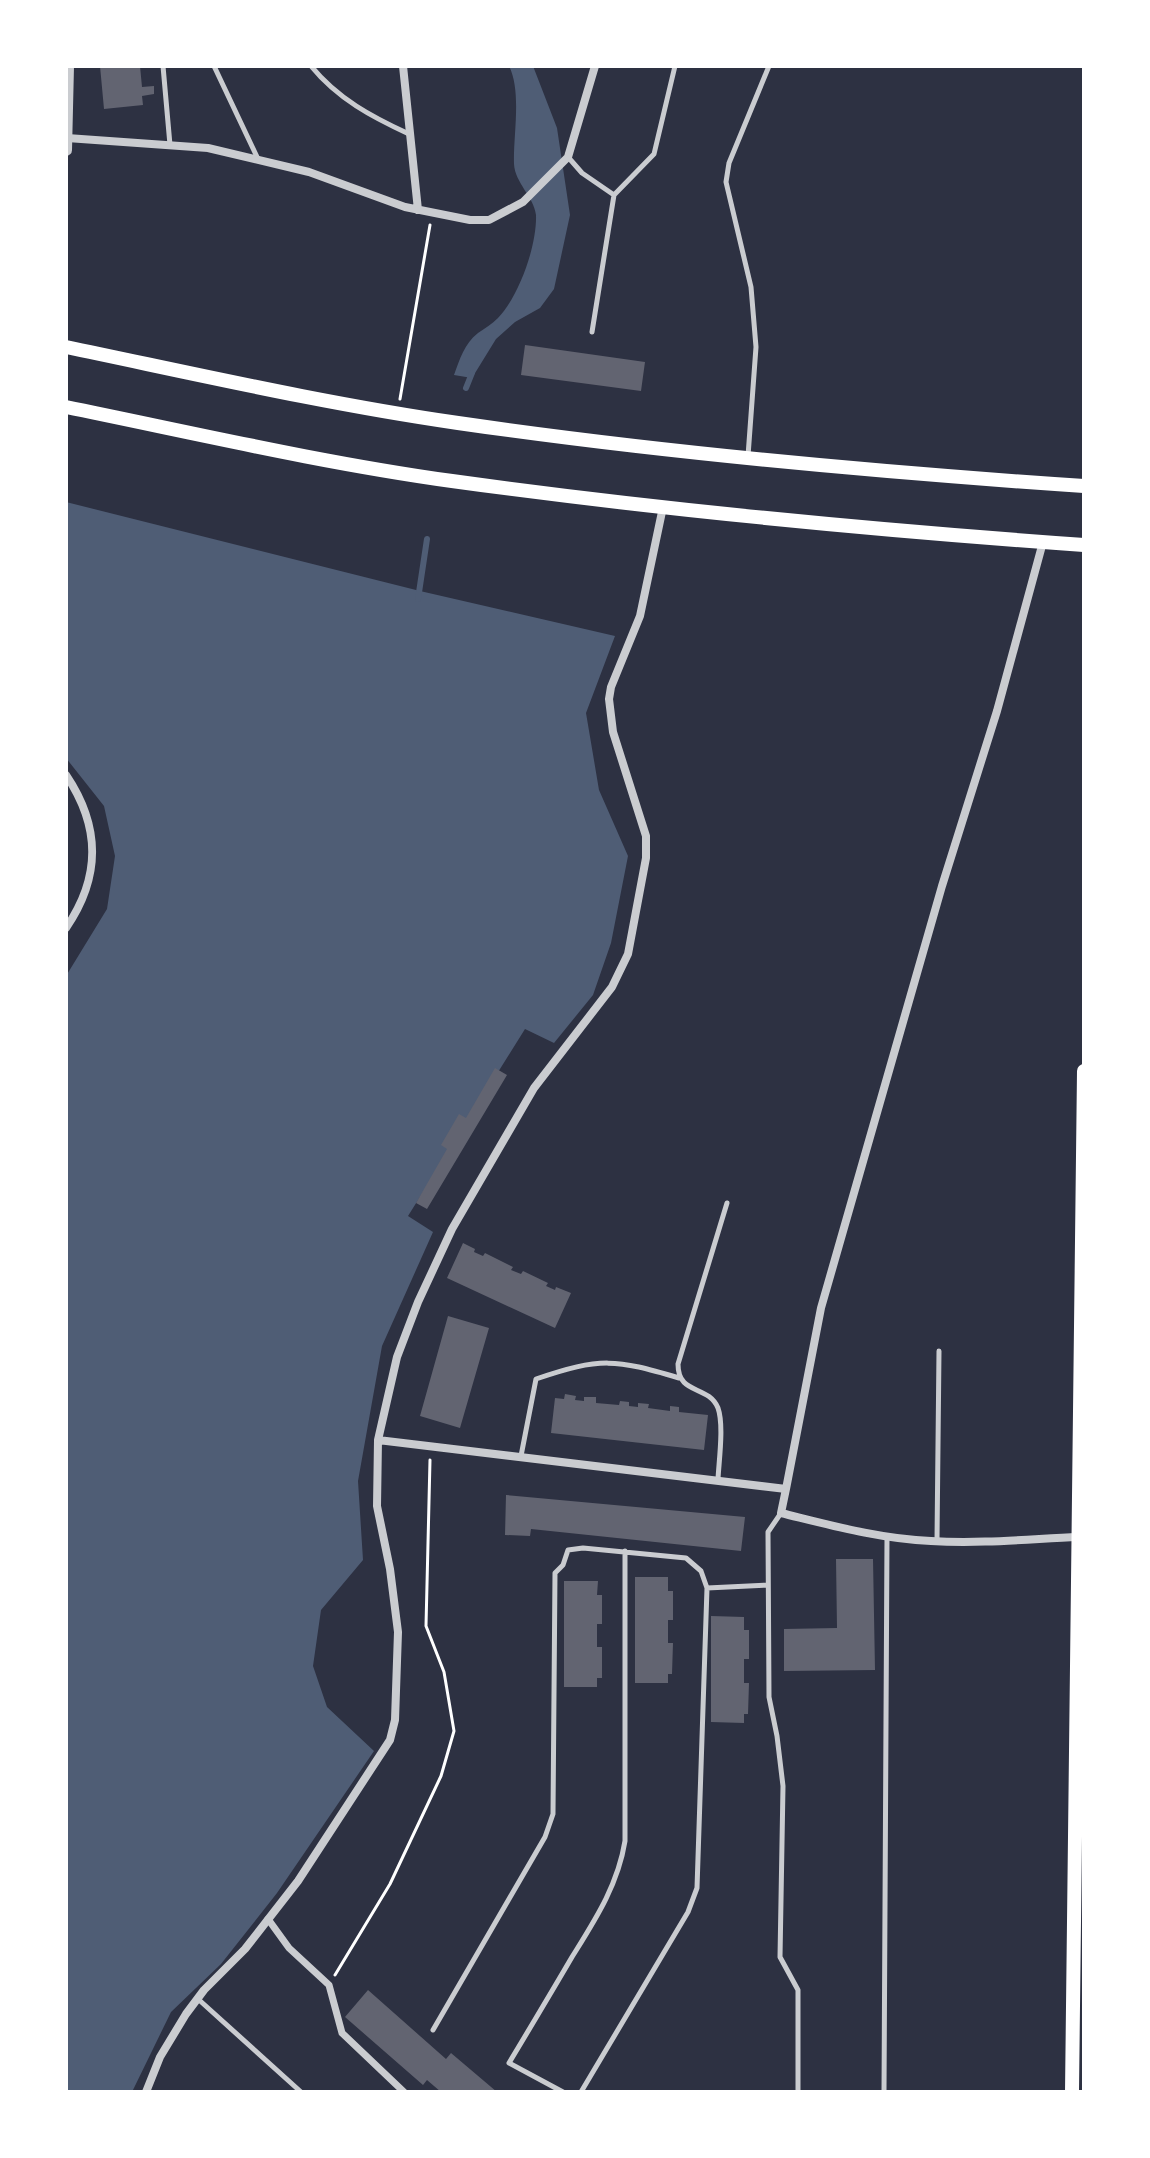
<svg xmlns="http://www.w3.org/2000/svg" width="1150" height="2158" font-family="'Asap Condensed',sans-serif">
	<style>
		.water { fill: #4f5d75 }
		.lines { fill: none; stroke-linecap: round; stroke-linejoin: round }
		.stream { stroke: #4f5d75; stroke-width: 6 }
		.building { fill: #626471 }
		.path { stroke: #fff; stroke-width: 3 }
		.service { stroke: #caccd0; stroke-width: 5 }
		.pedestrian { stroke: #caccd0; stroke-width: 7 }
		.minor { stroke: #caccd0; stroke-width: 8 }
		.tertiary { stroke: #caccd0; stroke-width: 12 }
		.secondary { stroke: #fff; stroke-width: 14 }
		.primary { stroke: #fff; stroke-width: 14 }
	</style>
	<rect width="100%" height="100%" fill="#2d3142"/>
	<path class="water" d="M509,66H533L557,128L570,215L554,289L540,308L515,322L496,339L472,378L454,375C460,359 464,344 478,333C485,328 492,324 498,318C519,296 537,246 536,215C534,197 515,183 514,164C513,136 522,92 509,66Z
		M66,502L420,591L615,636L586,713L599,790L628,856L611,943L593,995L554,1043L525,1029L408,1216L433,1232L382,1346L358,1481L363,1560L321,1610L313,1666L327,1707L374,1751L277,1893L221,1964L171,2012L132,2092H66V976L107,909L115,856L104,806L66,758Z"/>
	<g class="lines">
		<path class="stream" d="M466,388L472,373
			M418,599L427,539"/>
	</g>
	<path class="building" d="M100,66H140L142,87L154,86V94L142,96L143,105L104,109Z
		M525,345L645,362L641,391L521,375Z
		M495,1068L507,1075L427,1209L416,1203L447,1149L441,1145L459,1114L466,1118Z
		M463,1243L475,1249L474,1252L483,1256L485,1253L513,1267L511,1270L521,1274L523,1271L548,1283L546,1286L555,1290L556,1287L571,1293L555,1328L447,1278Z
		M448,1316L489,1328L460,1428L420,1416Z
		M565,1394L576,1396L575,1400L584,1401V1397H596V1403L619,1405L620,1401L629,1402V1406L638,1407V1403L649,1404L648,1408L670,1411V1406L679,1407V1412L708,1415L704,1450L551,1433L555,1398L564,1399Z
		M506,1495L745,1517L741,1551L531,1529L530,1536L505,1535Z
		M836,1559H873L875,1670L784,1671V1629L837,1628Z
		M635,1577H668V1591H673V1620H668V1643H673L672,1674H668V1683H635Z
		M564,1581H598L597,1595H602V1624H597V1647H602V1678H597V1687H564Z
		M711,1616L744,1617V1630H749V1659H744V1683H749L748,1714H744V1723L711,1722Z
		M368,1990L446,2059L451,2053L497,2092H441L427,2080L423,2085L345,2017Z"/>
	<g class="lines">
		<path class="path" d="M400,399L430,225
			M335,1975L390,1884L441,1776L454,1731L444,1672L426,1626L430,1460"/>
		<path class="service" d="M163,66L170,145
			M214,66L258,159
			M311,66C338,99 372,117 409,134
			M568,157L582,173L614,195
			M592,332L614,195L654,154L675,66
			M748,456L756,347L751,287L726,182L729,163L769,66
			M521,1456L536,1379C601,1357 615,1359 679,1378
			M718,1479C719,1460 724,1425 718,1408C708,1384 678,1396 678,1364L727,1203
			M781,1513L768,1532L769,1697L777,1736L783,1786L780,1957L798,1990V2092
			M937,1540L939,1351
			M707,1588L768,1585
			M198,1999L301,2092
			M433,2030L545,1837L553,1814L555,1573L563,1565L568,1550L583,1548L686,1558L701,1571L707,1588L697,1888L688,1912L581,2092
			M563,2092L509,2063C530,2028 551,1993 572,1957C595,1920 618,1885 625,1841V1551
			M884,2092L887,1537"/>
		<path class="pedestrian" d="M268,1919L289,1948L329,1985L342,2033L404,2092"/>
		<path class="minor" d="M403,66L418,210
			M67,138L208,148L309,172L405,207L470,220H489L523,202L568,157L595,66
			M66,775C101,827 101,877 66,928
			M378,1440L786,1489L781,1513C830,1525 880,1539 931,1541C980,1544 1030,1539 1078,1537
			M786,1489L821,1308L942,886L997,711L1043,542
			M146,2092L160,2057L186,2014L204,1990L245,1949L298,1881L390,1740L395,1720L398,1632L390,1569L377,1506L378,1440L397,1357L418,1302L452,1229L534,1088L612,987L628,954L646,858V836L613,732L609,699L611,687L640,616L663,507"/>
		<path class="tertiary" d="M66,150L68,66"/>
		<path class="secondary" d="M1072,2092L1084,1071"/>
		<path class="primary" d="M66,347C196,374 326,404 458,423C665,453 875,472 1084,486
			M66,407C194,433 322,463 452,481C662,510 873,530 1084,545"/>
	</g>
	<rect width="1150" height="2158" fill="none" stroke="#ffffff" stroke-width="136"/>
</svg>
